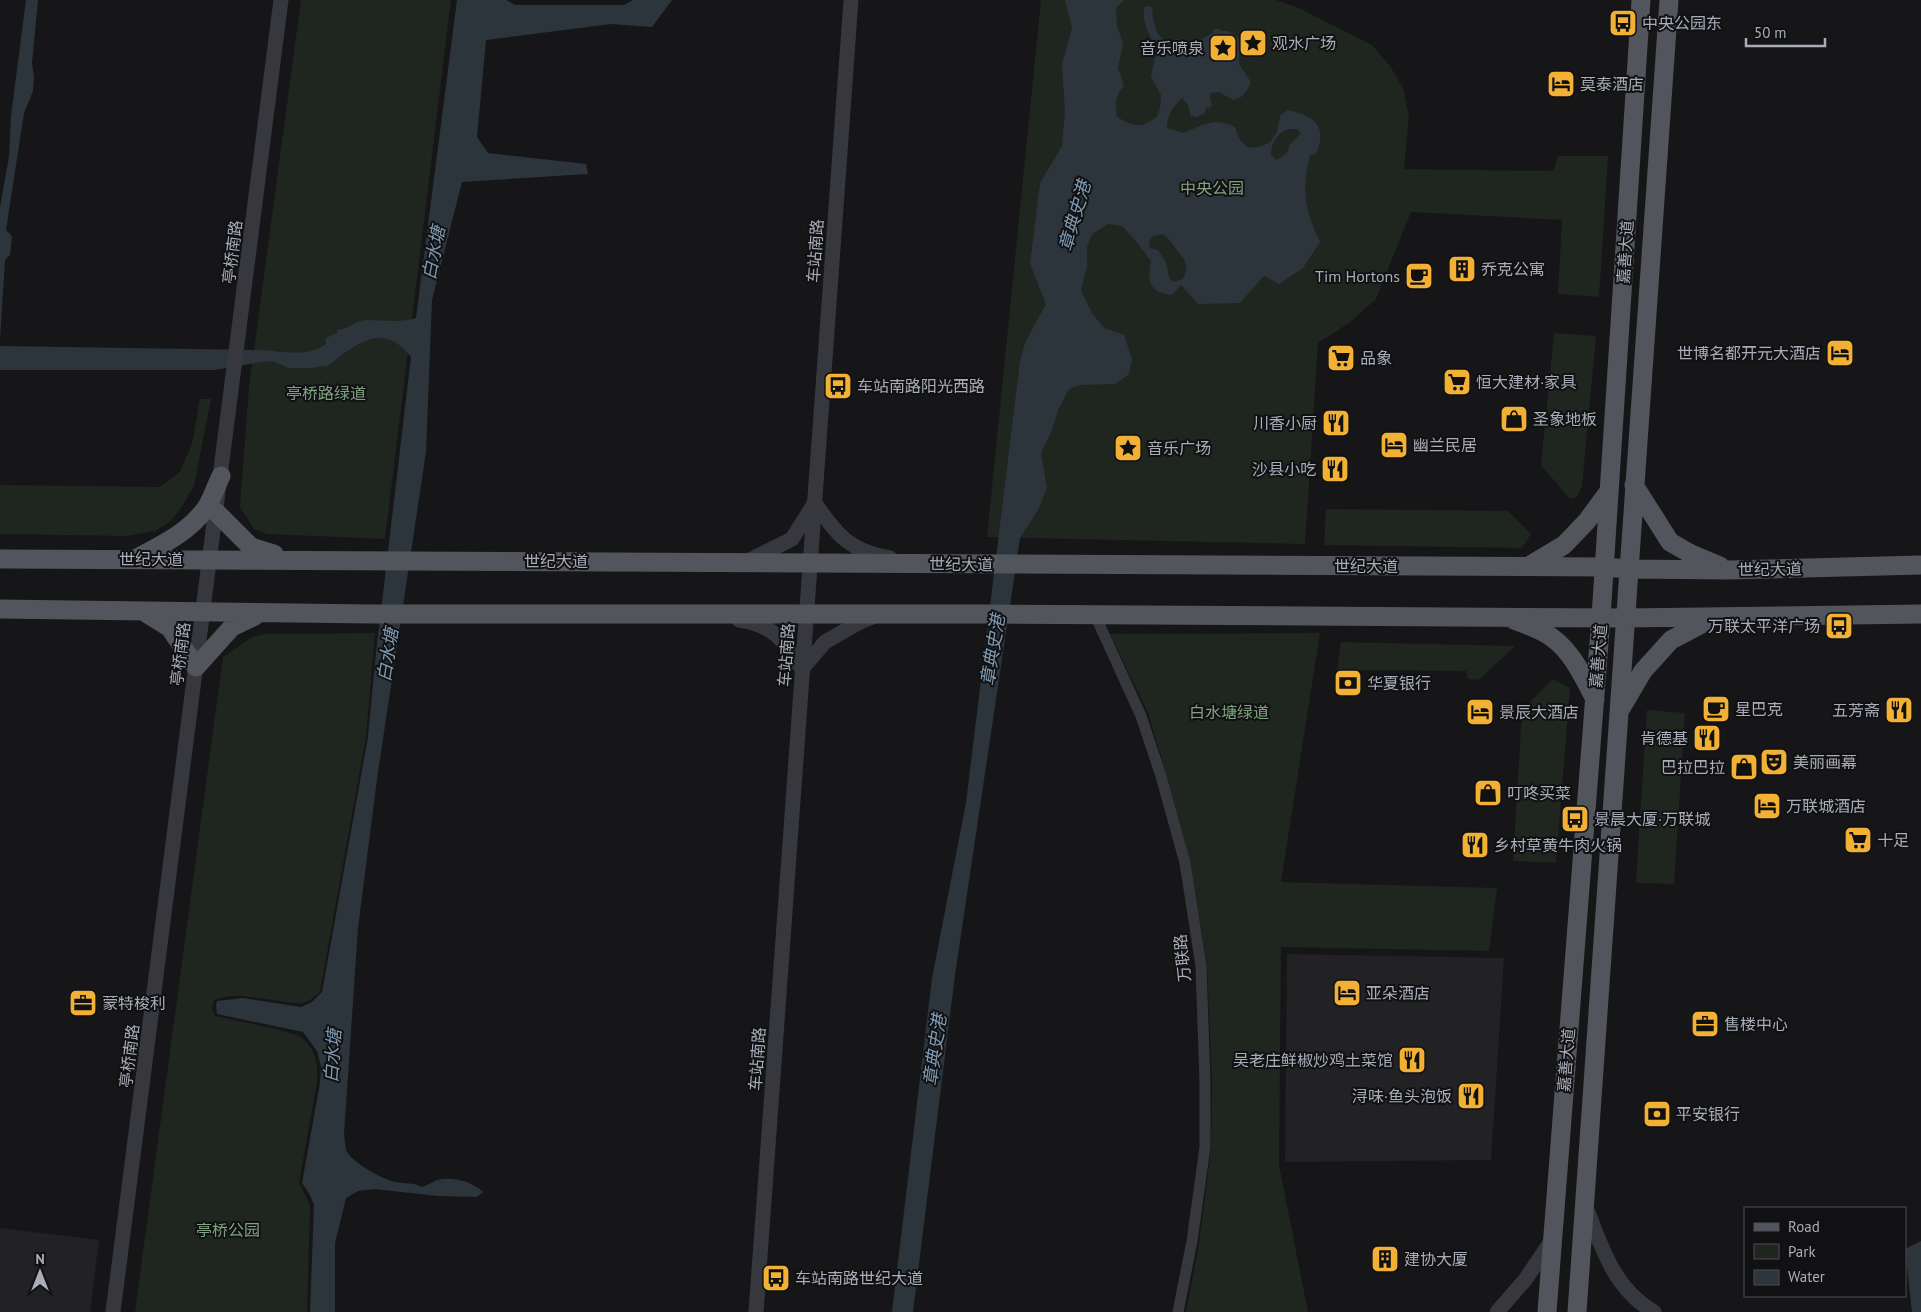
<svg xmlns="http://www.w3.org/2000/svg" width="1921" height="1312" font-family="'PT Sans','Noto Sans SC',sans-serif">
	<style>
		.built { fill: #222225 }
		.green { fill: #1e261f }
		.water { fill: #2c353c; fill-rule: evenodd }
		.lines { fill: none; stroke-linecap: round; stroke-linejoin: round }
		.minor { stroke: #37383d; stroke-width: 11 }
		.tertiary { stroke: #37383d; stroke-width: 15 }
		.primary { stroke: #53555c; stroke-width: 19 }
		.labels { text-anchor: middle; stroke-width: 4; stroke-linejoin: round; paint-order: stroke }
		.poi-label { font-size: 16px; fill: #a8adb8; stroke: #111113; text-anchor: start }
		.park-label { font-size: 16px; fill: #7fa381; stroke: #111113 }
		.street-label { font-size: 16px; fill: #a8adb8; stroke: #111113 }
		.water-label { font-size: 18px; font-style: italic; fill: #7f9bb3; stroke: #111113 }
	</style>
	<rect width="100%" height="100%" fill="#161618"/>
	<path class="built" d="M1287,954L1504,958L1491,1160L1285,1162Z
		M0,1228L99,1240L90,1312H0Z"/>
	<path class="green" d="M301,0H451L385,539L267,534L254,529L240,507L249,387Z
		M1041,0H1276L1299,8L1372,45L1390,66L1403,88L1409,116L1404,169L1553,171L1558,156H1608L1599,297L1558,294L1562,220L1411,212L1376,299L1349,323L1318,343L1305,544L987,537Z
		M1554,333L1596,336L1582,486L1577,497L1570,499L1541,465Z
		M200,399H211L194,486L181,508L171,521L155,531L127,536L0,534V485L160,487L180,472L192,444Z
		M1326,509L1508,511L1531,534L1522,548L1324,545Z
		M375,633L366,737L320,992L310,1000L301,1004L243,996H228L214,1000L212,1008L215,1016C228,1019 295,1032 301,1037C316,1049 318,1064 317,1082L299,1183C303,1192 308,1198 310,1207L307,1312H135L223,657L252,637L265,634Z
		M1320,633L1281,882L1497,888L1489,951L1281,947L1279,1165L1308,1312H1186L1199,1244L1211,1149L1212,1085L1207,967L1190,861L1167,776L1148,713L1110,634Z
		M1341,642L1515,646L1479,680L1468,679L1466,671L1337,670Z
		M1553,679L1570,688L1556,863L1513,861L1522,710Z
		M1647,710L1685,713L1674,884L1636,883Z"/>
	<path class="water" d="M26,0H38L32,63L34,77L33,91L24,113L6,230L12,236L10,255L5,260L0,340V207L9,157L11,116Z
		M457,0H506L515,5H624L633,0H672L652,27L611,24L486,40L477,137L488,153L586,164L588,174L462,182L432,300L426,452L377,779L358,928L344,1134C345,1139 345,1146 346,1150C352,1163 382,1179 395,1182C404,1184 414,1182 422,1187C428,1185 432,1182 437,1180C452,1176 472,1181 483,1192L477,1197L438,1196L374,1189L358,1191L346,1198L335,1243V1312H310L314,1205L310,1195L302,1183L320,1083L321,1066L317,1051L303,1032L217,1014L216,1006L217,1001L243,998L301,1007L312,1002L322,992L368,737L376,653L411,357C382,319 354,346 326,367L322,366L312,368H288L273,361L262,362L215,370H0V346L264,350C283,352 310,357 326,344V338L337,333V330C348,330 355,320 366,320C384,320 399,323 416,318Z
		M1065,0H1124L1116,8L1117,26L1123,43L1118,68L1124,86C1115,96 1115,103 1117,117C1135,127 1139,129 1157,117L1160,108L1161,95L1151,76L1157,48C1149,36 1141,21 1145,6L1152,7C1153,20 1154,35 1167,42L1179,39L1198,41L1213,33V29H1220L1221,31H1228L1238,37L1240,45L1239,64L1251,82C1246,92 1244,98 1233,100L1219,92L1211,93L1210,99L1212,105L1210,108L1206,107L1204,114L1196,117L1191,116L1188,105L1182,98C1172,108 1168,114 1167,128L1183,133C1204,125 1213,116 1235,127C1241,148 1251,153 1270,142L1277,132L1280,116L1287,110C1314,116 1328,125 1316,154L1310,155C1301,189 1305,211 1320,242L1303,268L1279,284L1264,276L1240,303L1198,304L1181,285L1172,295C1149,293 1147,281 1151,261L1135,240L1122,226L1108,224L1092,234L1087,247V267L1081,290L1092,313L1104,328L1124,335L1132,359L1129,374L1115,384L1080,385L1069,389L1058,410L1052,430L1041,453L1047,488L1038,510L1020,538L955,975L913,1312H892L932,978L966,803L1020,361L1025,343L1046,304L1030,264L1040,183L1062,146L1065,111L1062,65L1072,28ZM1288,129H1297L1301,133L1289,145C1289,153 1283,157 1276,160L1271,154C1271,142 1278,133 1288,129ZM1162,234C1169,238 1171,242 1176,249C1185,261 1190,263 1183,279L1173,282L1169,277L1166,262L1158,250L1150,248L1149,241L1154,236Z
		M1921,1241V1312H1912L1905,1249Z"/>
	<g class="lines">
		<path class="minor" d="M1095,615L1141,716L1161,776L1185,863L1201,966L1205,1082V1147L1192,1241L1178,1312"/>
		<path class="tertiary" d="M814,502C837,534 848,551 890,558
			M746,562L792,539L812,507
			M739,620C775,625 783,641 802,669L825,642L860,622L875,616
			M1586,1207C1602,1248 1614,1289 1654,1312
			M113,1312L281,0
			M756,1312L851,0
			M1497,1312L1525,1280L1552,1240"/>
		<path class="primary" d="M1634,485L1670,542L1691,554L1720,566
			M216,512L251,547L274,554
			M137,558C162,545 189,532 206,508C212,499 216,486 221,476
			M0,559L1604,567L1629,569L1728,570L1921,565
			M1529,566L1564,545L1587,521L1609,491
			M0,609L373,614H983L1624,618L1921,614
			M146,613L170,628L196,667L232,627L255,616
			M1514,620C1524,624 1534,627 1543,632C1569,645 1582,674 1595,699
			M1620,710L1643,671L1671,640L1711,619
			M1547,1312L1601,617L1641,0
			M1577,1312L1669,0"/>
	</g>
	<defs>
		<symbol id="bus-square" viewBox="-11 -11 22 22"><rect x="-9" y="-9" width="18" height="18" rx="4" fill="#f2b134" stroke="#111113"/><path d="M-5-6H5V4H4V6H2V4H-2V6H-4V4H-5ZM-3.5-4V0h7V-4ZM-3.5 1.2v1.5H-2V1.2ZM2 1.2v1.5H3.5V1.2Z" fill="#111"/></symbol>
		<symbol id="sight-square" viewBox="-11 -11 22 22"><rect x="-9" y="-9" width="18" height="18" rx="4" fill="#f2b134" stroke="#111113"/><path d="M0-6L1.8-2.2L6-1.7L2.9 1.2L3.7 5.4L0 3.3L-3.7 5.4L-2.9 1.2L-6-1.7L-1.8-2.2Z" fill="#111"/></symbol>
		<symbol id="hotel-square" viewBox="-11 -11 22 22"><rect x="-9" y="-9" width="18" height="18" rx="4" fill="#f2b134" stroke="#111113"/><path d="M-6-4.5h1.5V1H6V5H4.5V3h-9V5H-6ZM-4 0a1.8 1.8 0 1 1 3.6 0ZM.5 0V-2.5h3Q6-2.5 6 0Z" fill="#111"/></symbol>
		<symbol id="building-square" viewBox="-11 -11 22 22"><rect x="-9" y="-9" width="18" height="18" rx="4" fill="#f2b134" stroke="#111113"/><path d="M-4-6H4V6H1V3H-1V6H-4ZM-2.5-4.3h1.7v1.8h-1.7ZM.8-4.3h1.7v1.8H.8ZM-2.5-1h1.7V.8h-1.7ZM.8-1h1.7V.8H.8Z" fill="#111"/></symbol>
		<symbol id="cafe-square" viewBox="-11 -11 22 22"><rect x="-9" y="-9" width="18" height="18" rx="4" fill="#f2b134" stroke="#111113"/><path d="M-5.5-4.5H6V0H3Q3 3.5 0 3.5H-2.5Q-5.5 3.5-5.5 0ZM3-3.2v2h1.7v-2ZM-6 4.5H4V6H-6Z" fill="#111"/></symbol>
		<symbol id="supermarket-square" viewBox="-11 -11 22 22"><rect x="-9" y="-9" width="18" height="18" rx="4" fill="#f2b134" stroke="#111113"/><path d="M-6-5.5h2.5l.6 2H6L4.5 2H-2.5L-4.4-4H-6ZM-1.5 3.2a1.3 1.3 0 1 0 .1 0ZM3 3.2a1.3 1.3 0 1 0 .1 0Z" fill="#111"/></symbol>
		<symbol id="shop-square" viewBox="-11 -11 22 22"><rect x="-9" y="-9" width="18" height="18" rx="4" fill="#f2b134" stroke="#111113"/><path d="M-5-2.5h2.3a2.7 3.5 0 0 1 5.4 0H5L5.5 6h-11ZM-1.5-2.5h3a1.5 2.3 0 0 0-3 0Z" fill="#111"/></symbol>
		<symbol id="restaurant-square" viewBox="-11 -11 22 22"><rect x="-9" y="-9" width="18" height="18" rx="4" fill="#f2b134" stroke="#111113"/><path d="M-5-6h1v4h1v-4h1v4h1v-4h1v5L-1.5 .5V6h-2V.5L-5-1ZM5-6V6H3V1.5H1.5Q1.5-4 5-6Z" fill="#111"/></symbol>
		<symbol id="bank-square" viewBox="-11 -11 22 22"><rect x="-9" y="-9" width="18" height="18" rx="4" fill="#f2b134" stroke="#111113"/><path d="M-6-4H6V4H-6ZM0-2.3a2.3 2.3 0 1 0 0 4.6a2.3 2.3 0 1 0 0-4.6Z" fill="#111"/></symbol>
		<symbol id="theatre-square" viewBox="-11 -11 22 22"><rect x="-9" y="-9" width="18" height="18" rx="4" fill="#f2b134" stroke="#111113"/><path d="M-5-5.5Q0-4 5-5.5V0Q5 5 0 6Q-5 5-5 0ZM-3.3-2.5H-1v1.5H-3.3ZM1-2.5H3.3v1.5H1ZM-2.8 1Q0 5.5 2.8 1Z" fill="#111"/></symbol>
		<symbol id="office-square" viewBox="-11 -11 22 22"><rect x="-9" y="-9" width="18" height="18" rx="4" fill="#f2b134" stroke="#111113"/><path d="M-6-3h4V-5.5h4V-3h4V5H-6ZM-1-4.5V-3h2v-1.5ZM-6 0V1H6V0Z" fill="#111"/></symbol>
	</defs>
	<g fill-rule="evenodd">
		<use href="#bus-square" x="1607" y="7" width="32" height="32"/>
		<use href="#sight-square" x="1237" y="27" width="32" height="32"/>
		<use href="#sight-square" x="1207" y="32" width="32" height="32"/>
		<use href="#hotel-square" x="1545" y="68" width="32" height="32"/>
		<use href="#building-square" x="1446" y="253" width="32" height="32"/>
		<use href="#cafe-square" x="1403" y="260" width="32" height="32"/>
		<use href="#hotel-square" x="1824" y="337" width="32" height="32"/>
		<use href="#supermarket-square" x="1325" y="342" width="32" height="32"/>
		<use href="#supermarket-square" x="1441" y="366" width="32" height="32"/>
		<use href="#bus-square" x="822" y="370" width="32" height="32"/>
		<use href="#shop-square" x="1498" y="403" width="32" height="32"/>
		<use href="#restaurant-square" x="1320" y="407" width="32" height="32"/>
		<use href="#hotel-square" x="1378" y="429" width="32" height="32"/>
		<use href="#sight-square" x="1112" y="432" width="32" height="32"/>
		<use href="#restaurant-square" x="1319" y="453" width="32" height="32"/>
		<use href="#bus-square" x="1823" y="610" width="32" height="32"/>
		<use href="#bank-square" x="1332" y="667" width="32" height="32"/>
		<use href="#cafe-square" x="1700" y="693" width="32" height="32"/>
		<use href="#restaurant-square" x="1883" y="694" width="32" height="32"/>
		<use href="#hotel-square" x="1464" y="696" width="32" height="32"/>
		<use href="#restaurant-square" x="1691" y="722" width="32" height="32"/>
		<use href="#theatre-square" x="1758" y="746" width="32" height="32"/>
		<use href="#shop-square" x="1728" y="751" width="32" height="32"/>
		<use href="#shop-square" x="1472" y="777" width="32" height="32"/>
		<use href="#hotel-square" x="1751" y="790" width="32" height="32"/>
		<use href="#bus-square" x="1559" y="803" width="32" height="32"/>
		<use href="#supermarket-square" x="1842" y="824" width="32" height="32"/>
		<use href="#restaurant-square" x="1459" y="829" width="32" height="32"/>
		<use href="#hotel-square" x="1331" y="977" width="32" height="32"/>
		<use href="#office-square" x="67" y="987" width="32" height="32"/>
		<use href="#office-square" x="1689" y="1008" width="32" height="32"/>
		<use href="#restaurant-square" x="1396" y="1044" width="32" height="32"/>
		<use href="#restaurant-square" x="1455" y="1080" width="32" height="32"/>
		<use href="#bank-square" x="1641" y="1098" width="32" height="32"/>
		<use href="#building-square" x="1369" y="1243" width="32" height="32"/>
		<use href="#bus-square" x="760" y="1262" width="32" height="32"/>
	</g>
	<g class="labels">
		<g class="poi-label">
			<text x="1642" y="29">中央公园东</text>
			<text x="1272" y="49">观水广场</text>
			<text x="1204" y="54" text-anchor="end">音乐喷泉</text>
			<text x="1580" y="90">莫泰酒店</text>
			<text x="1481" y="275">乔克公寓</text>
			<text x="1400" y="282" text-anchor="end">Tim Hortons</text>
			<text x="1821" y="359" text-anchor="end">世博名都开元大酒店</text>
			<text x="1360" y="364">品象</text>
			<text x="1476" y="388">恒大建材·家具</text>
			<text x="857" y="392">车站南路阳光西路</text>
			<text x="1533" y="425">圣象地板</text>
			<text x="1317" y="429" text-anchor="end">川香小厨</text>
			<text x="1413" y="451">幽兰民居</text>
			<text x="1147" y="454">音乐广场</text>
			<text x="1316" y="475" text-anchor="end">沙县小吃</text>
			<text x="1820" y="632" text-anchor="end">万联太平洋广场</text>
			<text x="1367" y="689">华夏银行</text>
			<text x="1735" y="715">星巴克</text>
			<text x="1880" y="716" text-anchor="end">五芳斋</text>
			<text x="1499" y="718">景辰大酒店</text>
			<text x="1688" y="744" text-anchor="end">肯德基</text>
			<text x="1793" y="768">美丽画幕</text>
			<text x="1725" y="773" text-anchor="end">巴拉巴拉</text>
			<text x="1507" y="799">叮咚买菜</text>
			<text x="1786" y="812">万联城酒店</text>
			<text x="1594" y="825">景晨大厦·万联城</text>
			<text x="1877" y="846">十足</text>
			<text x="1494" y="851">乡村草黄牛肉火锅</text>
			<text x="1366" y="999">亚朵酒店</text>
			<text x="102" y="1009">蒙特梭利</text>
			<text x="1724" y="1030">售楼中心</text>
			<text x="1393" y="1066" text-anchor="end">吴老庄鲜椒炒鸡土菜馆</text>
			<text x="1452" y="1102" text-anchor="end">浔味·鱼头泡饭</text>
			<text x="1676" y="1120">平安银行</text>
			<text x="1404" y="1265">建协大厦</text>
			<text x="795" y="1284">车站南路世纪大道</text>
		</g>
		<g class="park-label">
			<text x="1212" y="194">中央公园</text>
			<text x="326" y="399">亭桥路绿道</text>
			<text x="1229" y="718">白水塘绿道</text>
			<text x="228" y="1236">亭桥公园</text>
		</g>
		<g class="street-label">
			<text transform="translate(815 251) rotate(-86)" y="6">车站南路</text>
			<text transform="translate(232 252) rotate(-83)" y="6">亭桥南路</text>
			<text transform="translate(1625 252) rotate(-86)" y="6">嘉善大道</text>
			<text x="151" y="565">世纪大道</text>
			<text x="556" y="567">世纪大道</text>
			<text transform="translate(961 564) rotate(1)" y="6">世纪大道</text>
			<text x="1366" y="572">世纪大道</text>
			<text transform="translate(1770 569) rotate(-1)" y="6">世纪大道</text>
			<text transform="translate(180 654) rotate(-83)" y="6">亭桥南路</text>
			<text transform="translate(786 655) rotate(-86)" y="6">车站南路</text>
			<text transform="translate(1598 656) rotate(-85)" y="6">嘉善大道</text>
			<text transform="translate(1182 958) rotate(-96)" y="6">万联路</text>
			<text transform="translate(129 1056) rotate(-83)" y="6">亭桥南路</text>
			<text transform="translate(757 1059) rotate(-86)" y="6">车站南路</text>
			<text transform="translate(1566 1060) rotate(-85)" y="6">嘉善大道</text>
		</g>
		<g class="water-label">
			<text transform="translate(1075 216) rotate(-74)" y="6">章典史港</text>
			<text transform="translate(434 253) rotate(-79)" y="6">白水塘</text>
			<text transform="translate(993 650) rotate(-81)" y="6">章典史港</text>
			<text transform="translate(388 655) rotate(-81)" y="6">白水塘</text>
			<text transform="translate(935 1050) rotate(-82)" y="6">章典史港</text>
			<text transform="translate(333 1056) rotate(-86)" y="6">白水塘</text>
		</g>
	</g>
	<rect x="1744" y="1207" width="162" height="90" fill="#111113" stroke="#4d4f55"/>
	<rect x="1754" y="1223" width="25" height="8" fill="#53555c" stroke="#4d4f55"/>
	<text x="1788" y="1232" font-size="15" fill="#a8adb8">Road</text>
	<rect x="1754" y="1244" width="25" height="15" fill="#1e261f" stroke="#4d4f55"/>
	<text x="1788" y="1257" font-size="15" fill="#a8adb8">Park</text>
	<rect x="1754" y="1270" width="25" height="15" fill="#2c353c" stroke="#4d4f55"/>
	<text x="1788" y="1282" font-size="15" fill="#a8adb8">Water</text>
	<g transform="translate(40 1272)" stroke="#111113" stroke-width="4" paint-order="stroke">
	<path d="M0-4L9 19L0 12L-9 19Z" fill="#a8adb8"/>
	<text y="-8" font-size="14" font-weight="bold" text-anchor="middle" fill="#a8adb8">N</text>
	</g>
	<path d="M1746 38v8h79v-8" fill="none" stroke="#a8adb8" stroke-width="2.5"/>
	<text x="1754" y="38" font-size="15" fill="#a8adb8" stroke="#111113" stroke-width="4" paint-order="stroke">50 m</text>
</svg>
